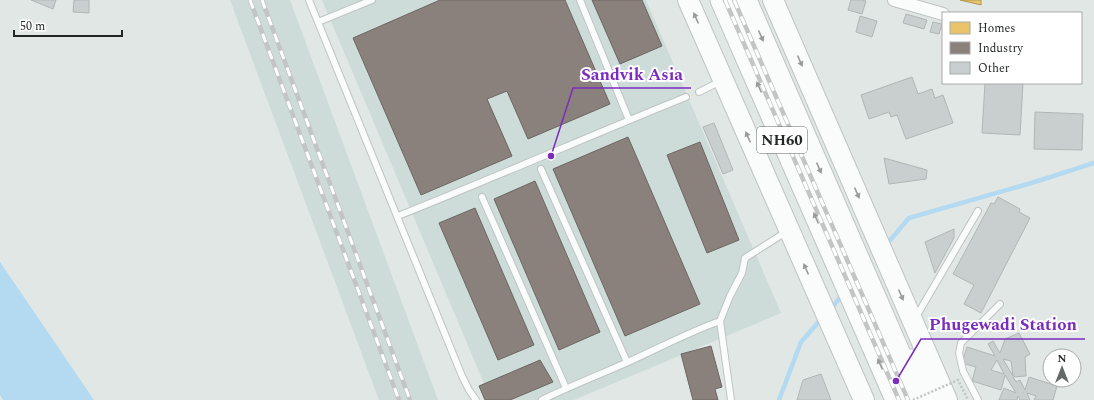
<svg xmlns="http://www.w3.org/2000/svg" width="1094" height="400" font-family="Spectral,serif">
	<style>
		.built { fill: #cddcd9 }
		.water { fill: #b3daf1 }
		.homes { fill: #e9c46a; stroke: #ae9556 }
		.industry { fill: #8a817c; stroke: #6b6662 }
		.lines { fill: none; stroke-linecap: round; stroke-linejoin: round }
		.stream { stroke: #b3daf1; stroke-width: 4.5 }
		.building { fill: #c9cfce; stroke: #b1b6b5; fill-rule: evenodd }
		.service-casing { stroke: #bec4c2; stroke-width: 8 }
		.minor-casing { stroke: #bec4c2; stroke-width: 14 }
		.primary-casing { stroke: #bec4c2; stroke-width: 22 }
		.trunk-casing { stroke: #bec4c2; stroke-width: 23 }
		.service { stroke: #fafbfb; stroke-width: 6 }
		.minor { stroke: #fafbfb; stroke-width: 12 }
		.primary { stroke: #fafbfb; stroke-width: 20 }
		.trunk { stroke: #fafbfb; stroke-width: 21 }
		.rail-casing { stroke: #c3c4c4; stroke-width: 4.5 }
		.rail { stroke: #fff; stroke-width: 3; stroke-dasharray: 9; stroke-linecap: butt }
		.path-bridge { stroke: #c1c4c4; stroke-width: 2.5; stroke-dasharray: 2 2; stroke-linecap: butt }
		.oneway { fill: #999c9b }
		.labels { text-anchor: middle; stroke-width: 4; stroke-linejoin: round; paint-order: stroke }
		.shield { fill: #fff; stroke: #656867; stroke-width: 1 }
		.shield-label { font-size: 15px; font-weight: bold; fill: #232726 }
		.leader { fill: none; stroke: #7b2cbf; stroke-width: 1.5 }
		.callout-dot { fill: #7b2cbf; stroke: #fff; stroke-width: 1.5 }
		.callout-label { font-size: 17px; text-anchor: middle; font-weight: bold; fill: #7b2cbf; stroke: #fff; stroke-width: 4; stroke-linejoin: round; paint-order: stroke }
	</style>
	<rect width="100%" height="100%" fill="#e0e7e5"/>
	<path class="built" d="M230,0H290L438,400H379Z
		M322,0H646L781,313L574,400H491Z"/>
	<path class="water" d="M0,262L94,400H3L0,395Z"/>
	<path class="homes" d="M960,0H981V5Z"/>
	<path class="industry" d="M440,0H565L610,104L528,139L507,91L487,99L512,156L421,195L353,38Z
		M592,0H642L662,46L620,64Z
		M628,137L700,304L625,336L553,169Z
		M700,142L739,240L707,253L667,155Z
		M535,181L600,332L559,350L494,199Z
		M475,208L534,345L498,360L439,223Z
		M711,346L722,387L715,389L718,400H693L681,354Z
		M540,360L553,382L510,400H485L479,386Z"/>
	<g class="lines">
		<path class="stream" d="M886,245L909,218L1038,181L1094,163
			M830,310L843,294
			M779,400L801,342L822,318"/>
	</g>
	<path class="building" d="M31,0H56L53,9Z
		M74,0H89V13L73,12Z
		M851,0H862L866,1L862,14L848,10Z
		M906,14L927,20L924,29L903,23Z
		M860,16L877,21L872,37L856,32Z
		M933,22L942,24L939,34L930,32Z
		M912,77L918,94L932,89L935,98L943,95L953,123L906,139L897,115L891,117L889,112L869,119L861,95Z
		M985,83H1023L1020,135L982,133Z
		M1035,112L1083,114L1082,150L1034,149Z
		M714,123L733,170L723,174L703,127Z
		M884,158L927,170L926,179L889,184Z
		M998,197L1020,209L1019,212L1030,218L981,313L964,304L974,285L953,274L991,203L994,204Z
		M954,229V238L935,273L925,242Z
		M1019,333L1030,354L1025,357L1026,376L1013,377L1016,382L1020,380L1025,390L1029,377L1057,386L1053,400H1034L1036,396L1027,393L1030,400H1020L1018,396L1017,400H999L1004,388L1016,393L1005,375L1001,390L972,381L976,367L962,363L967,347L995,356L988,344L993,341L1000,353L1005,339ZM1003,359L1011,361L1013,376ZM997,360L1004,374L991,370Z
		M821,374L831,400H797L803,380Z"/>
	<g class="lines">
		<defs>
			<path id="service" d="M309,0L462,376L469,390L476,400
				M580,0L629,120
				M318,22L372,0
				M699,92L721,81
				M541,169L627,362
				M482,197L566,388
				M398,216C494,178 589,136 686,97
				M916,317L978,211
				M542,400C570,386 599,375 628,362C659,348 689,332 720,321
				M731,400L720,321L730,296L742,273L745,258L786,232
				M978,400L963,371L959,353L961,343L1000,304"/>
			<path id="minor" d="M894,0L943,14"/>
			<path id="primary" d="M688,0L864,400
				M773,0L947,400"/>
			<path id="trunk" d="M721,0L896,400
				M746,0L920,400
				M911,360L942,400"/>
		</defs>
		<use href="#service" class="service-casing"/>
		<use href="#minor" class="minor-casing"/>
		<use href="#primary" class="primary-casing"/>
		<use href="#trunk" class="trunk-casing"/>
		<use href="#service" class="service"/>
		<use href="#minor" class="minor"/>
		<use href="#primary" class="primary"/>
		<use href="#trunk" class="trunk"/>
		<defs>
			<path id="rail" d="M250,0L399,400
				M262,0L410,400
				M725,0L899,400
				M734,0L908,400"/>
		</defs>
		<use href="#rail" class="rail-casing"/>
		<use href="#rail" class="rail"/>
		<path class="path-bridge" d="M913,400L958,380L968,400"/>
	</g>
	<defs><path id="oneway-solid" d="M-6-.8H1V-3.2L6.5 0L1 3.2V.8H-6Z"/></defs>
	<g class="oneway">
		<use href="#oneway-solid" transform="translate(696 18) rotate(-114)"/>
		<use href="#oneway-solid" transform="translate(761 36) rotate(66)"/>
		<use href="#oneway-solid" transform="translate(800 61) rotate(66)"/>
		<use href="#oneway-solid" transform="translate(759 87) rotate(-114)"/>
		<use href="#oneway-solid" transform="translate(748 137) rotate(-114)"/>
		<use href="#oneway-solid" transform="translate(819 168) rotate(66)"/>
		<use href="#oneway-solid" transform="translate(857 193) rotate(66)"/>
		<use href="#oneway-solid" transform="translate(816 218) rotate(-114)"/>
		<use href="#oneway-solid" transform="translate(806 269) rotate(-114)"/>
		<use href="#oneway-solid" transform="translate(901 295) rotate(66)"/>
		<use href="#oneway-solid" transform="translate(880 364) rotate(-114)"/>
	</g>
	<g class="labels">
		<rect class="shield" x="757" y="127" width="50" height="26" rx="3"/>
		<g class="shield-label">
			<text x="782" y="145">NH60</text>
		</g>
	</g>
	<path class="leader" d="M551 156L573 88H691M896 381L921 339H1085"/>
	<g class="callout-dot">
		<circle cx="551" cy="156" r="4"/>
		<circle cx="896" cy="381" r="4"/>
	</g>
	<g class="callout-label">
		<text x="632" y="80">Sandvik Asia</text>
		<text x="1003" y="330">Phugewadi Station</text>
	</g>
	<rect x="942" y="12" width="140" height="72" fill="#ffffff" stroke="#a7a9a8"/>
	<rect x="950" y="22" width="20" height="12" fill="#e9c46a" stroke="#a7a9a8"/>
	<text x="978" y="32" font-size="12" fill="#232726">Homes</text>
	<rect x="950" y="42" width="20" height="12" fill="#8a817c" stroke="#a7a9a8"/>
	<text x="978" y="52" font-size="12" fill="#232726">Industry</text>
	<rect x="950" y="62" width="20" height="12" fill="#c9cfce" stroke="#a7a9a8"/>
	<text x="978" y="72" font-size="12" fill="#232726">Other</text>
	<g transform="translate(1062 368)"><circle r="19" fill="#ffffff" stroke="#a7a9a8"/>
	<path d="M0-3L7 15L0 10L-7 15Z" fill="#656a69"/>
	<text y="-6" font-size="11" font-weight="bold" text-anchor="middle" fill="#232726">N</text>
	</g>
	<path d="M14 30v6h108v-6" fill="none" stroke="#232726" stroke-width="2"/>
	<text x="20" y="30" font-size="12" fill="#232726" stroke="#ffffff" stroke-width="3" paint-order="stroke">50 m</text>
</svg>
